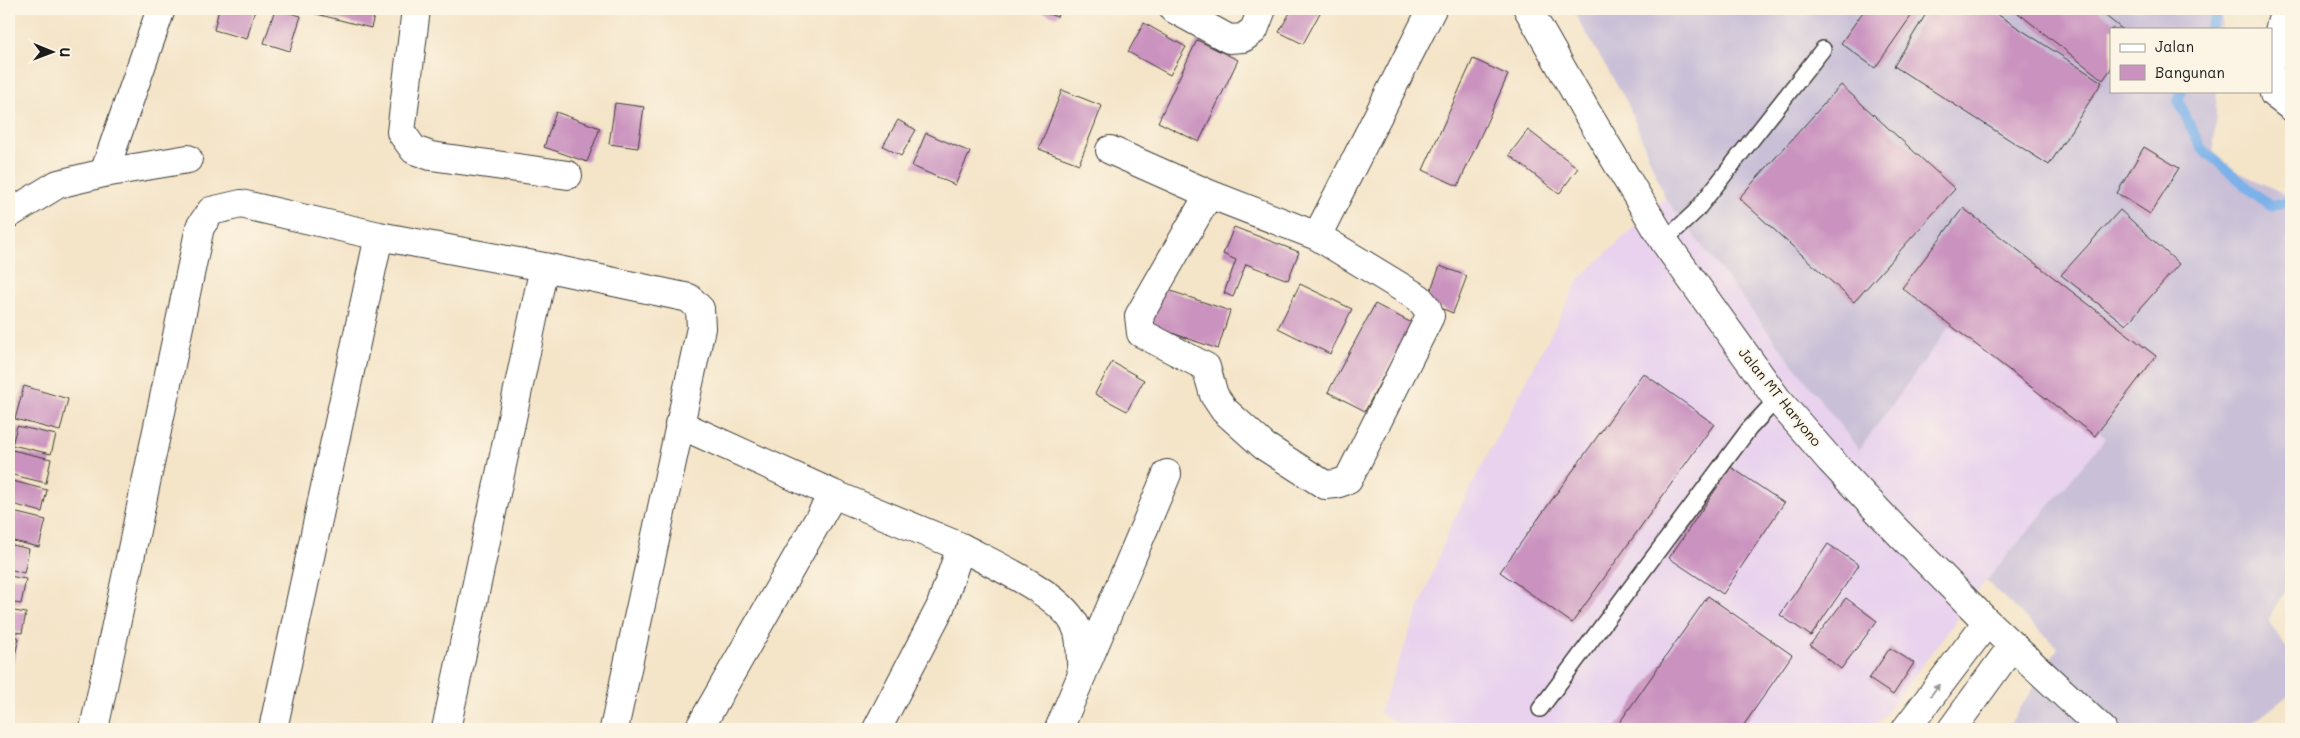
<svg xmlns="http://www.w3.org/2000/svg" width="2300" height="738" font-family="Mali,sans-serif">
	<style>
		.built { fill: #e8d2ee }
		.industrial { fill: #c9bfd7 }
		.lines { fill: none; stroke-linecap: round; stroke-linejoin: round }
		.stream { stroke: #7bb1e9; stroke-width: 10 }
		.building { fill: #ca93bf }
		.lane-casing { stroke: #3c3a36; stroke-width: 18 }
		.street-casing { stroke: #3c3a36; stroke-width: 30 }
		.secondary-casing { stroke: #3c3a36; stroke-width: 30 }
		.lane { stroke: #fff; stroke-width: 15 }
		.street { stroke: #fff; stroke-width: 28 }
		.secondary { stroke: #fff; stroke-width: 28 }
		.oneway { fill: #999 }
		.labels { text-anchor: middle; stroke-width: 4; stroke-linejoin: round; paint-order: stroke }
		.street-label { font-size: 14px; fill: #1c1c1c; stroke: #fcf5e5 }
	</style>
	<rect width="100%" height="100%" fill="#fcf5e5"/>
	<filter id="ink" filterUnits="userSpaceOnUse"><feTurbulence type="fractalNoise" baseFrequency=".02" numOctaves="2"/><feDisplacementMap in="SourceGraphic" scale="10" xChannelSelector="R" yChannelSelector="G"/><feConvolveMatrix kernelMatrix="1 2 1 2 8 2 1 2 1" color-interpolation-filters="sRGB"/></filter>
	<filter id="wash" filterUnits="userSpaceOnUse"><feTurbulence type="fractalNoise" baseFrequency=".0096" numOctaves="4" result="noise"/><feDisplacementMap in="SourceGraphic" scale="20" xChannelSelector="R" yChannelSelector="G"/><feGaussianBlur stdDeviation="1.12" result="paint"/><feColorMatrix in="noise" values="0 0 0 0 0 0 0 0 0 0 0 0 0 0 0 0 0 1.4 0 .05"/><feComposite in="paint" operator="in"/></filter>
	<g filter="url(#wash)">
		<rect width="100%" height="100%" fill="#f4e4c8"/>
		<path class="built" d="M1665,198L1859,450L1952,323L2106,438L1986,581L1874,729H1409L1379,713L1450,527L1580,278Z"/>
		<path class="industrial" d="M1572,9H2223L2221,29H2111V91H2217L2213,160L2291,197V582L2268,620L2291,655V693L2245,729H2007L2058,648L1986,581L2106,438L1952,323L1859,450L1665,198L1628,104Z"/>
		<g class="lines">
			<path class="stream" d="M2210,29L2219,9
				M2182,91L2178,100L2201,148L2270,206L2291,201"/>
		</g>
		<g id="blocks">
			<path class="building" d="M219,9H255L247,39L214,30Z
				M275,9L301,16L290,51L264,43Z
				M310,9H376L371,28L309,12Z
				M1041,9H1060L1057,17L1040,11Z
				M1292,9H1322L1303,44L1279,32Z
				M1865,9H1916L1875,68L1841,43Z
				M1929,9H1989L2102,82L2049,165L1894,66Z
				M2013,9H2097L2122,29H2111V69L2103,80Z
				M1144,23L1186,47L1170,75L1128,52Z
				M1197,40L1238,60L1199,142L1158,122Z
				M1473,59L1508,75L1458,186L1423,170Z
				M1841,85L1955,189L1854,302L1739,198Z
				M1062,90L1102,106L1079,164L1039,149Z
				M615,103L644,107L638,148L609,144Z
				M556,112L600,128L587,162L544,147Z
				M898,120L916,130L901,156L883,146Z
				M1528,130L1578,168L1559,194L1509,155Z
				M926,133L970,152L955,185L912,166Z
				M2144,147L2179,168L2150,214L2117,193Z
				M1963,208L2156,356L2095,436L1902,288Z
				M2120,210L2179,264L2126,325L2061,275Z
				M1234,227L1299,252L1288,280L1246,264L1233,297L1224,293L1236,260L1223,254Z
				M1440,266L1467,276L1453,313L1426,302Z
				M1300,284L1352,309L1330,354L1278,328Z
				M1162,288L1230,311L1218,349L1149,325Z
				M1375,304L1412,323L1365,411L1328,392Z
				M1112,362L1144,380L1127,411L1095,394Z
				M1643,373L1714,424L1572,623L1500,572Z
				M24,386L68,399L60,431L15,419Z
				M17,426L56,435L51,454L12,445Z
				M12,450L51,459L46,483L9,474Z
				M1731,467L1784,503L1723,594L1669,558Z
				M9,480L47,490L42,512L9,503Z
				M9,511L46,520L39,547L9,540Z
				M9,544L29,549L24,573L9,569Z
				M1828,544L1859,565L1811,636L1780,615Z
				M9,576L26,579L21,604L9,602Z
				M1708,596L1792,655L1741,729H1615Z
				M1846,598L1877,621L1841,669L1810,645Z
				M9,610L26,613L22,633L9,631Z
				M9,635L19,638L13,664L9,663Z
				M1890,648L1914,663L1893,695L1869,679Z"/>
		</g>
	</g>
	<g filter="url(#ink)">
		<use href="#blocks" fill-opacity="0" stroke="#3c3a36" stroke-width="1"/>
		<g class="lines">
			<defs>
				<path id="lane" d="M1664,241L1696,211L1823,49
					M1540,709L1749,429L1777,399"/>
				<path id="street" d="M416,9L401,132L414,150L431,156L568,175
					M1174,9L1229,39L1243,38L1254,30L1262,9
					M2271,61L2285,9
					M2271,75L2274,94L2291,107
					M1110,150L1209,194L1317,236L1432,9
					M104,173L161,9
					M1209,194L1139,316L1141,333L1206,367L1214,395L1224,410L1264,446L1325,485L1336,484L1348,480L1430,316L1427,308L1419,298L1317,236
					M9,214L58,184L104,173L188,159
					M679,424L833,494L961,547
					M94,729L200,227L211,211L241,204L379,236L544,267L689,298L700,309L701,328L614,729
					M273,729L379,236
					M446,729L544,267
					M699,729L833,494
					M877,729L940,608L961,547C992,564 1065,595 1077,629C1082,642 1080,661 1082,675
					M1059,729L1167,474"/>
				<path id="secondary" d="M1528,9L1586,111L1664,241L1777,399L1830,460L1896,530L1987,622L2102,729
					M1906,729L1987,622
					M1952,729L2013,645"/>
			</defs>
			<use href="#lane" class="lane-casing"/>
			<use href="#street" class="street-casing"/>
			<use href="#secondary" class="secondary-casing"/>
			<use href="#lane" class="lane"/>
			<use href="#street" class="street"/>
			<use href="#secondary" class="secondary"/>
		</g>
		<defs><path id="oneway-solid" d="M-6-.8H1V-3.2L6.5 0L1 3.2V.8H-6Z" transform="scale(1.25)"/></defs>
		<use class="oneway" href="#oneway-solid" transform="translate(1935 690) rotate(-53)"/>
	</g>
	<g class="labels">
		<g class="street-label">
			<text transform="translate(1780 397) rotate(51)" y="5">Jalan MT Haryono</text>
		</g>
	</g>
	<rect width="2300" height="738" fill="none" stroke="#fcf5e5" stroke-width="30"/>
	<rect x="2110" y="28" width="162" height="65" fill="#fcf5e5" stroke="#a29e95"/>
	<rect x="2120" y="44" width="25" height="8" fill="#ffffff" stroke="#a29e95"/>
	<text x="2155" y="52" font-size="15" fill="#1c1c1c">Jalan</text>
	<rect x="2120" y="65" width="25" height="15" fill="#ca93bf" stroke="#a29e95"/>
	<text x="2155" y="78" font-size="15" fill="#1c1c1c">Bangunan</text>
	<g transform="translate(52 52) rotate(91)" stroke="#fcf5e5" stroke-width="4" paint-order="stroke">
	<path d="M0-4L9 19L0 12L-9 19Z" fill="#1c1c1c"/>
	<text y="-8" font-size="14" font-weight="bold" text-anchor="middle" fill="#1c1c1c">U</text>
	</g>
</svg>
